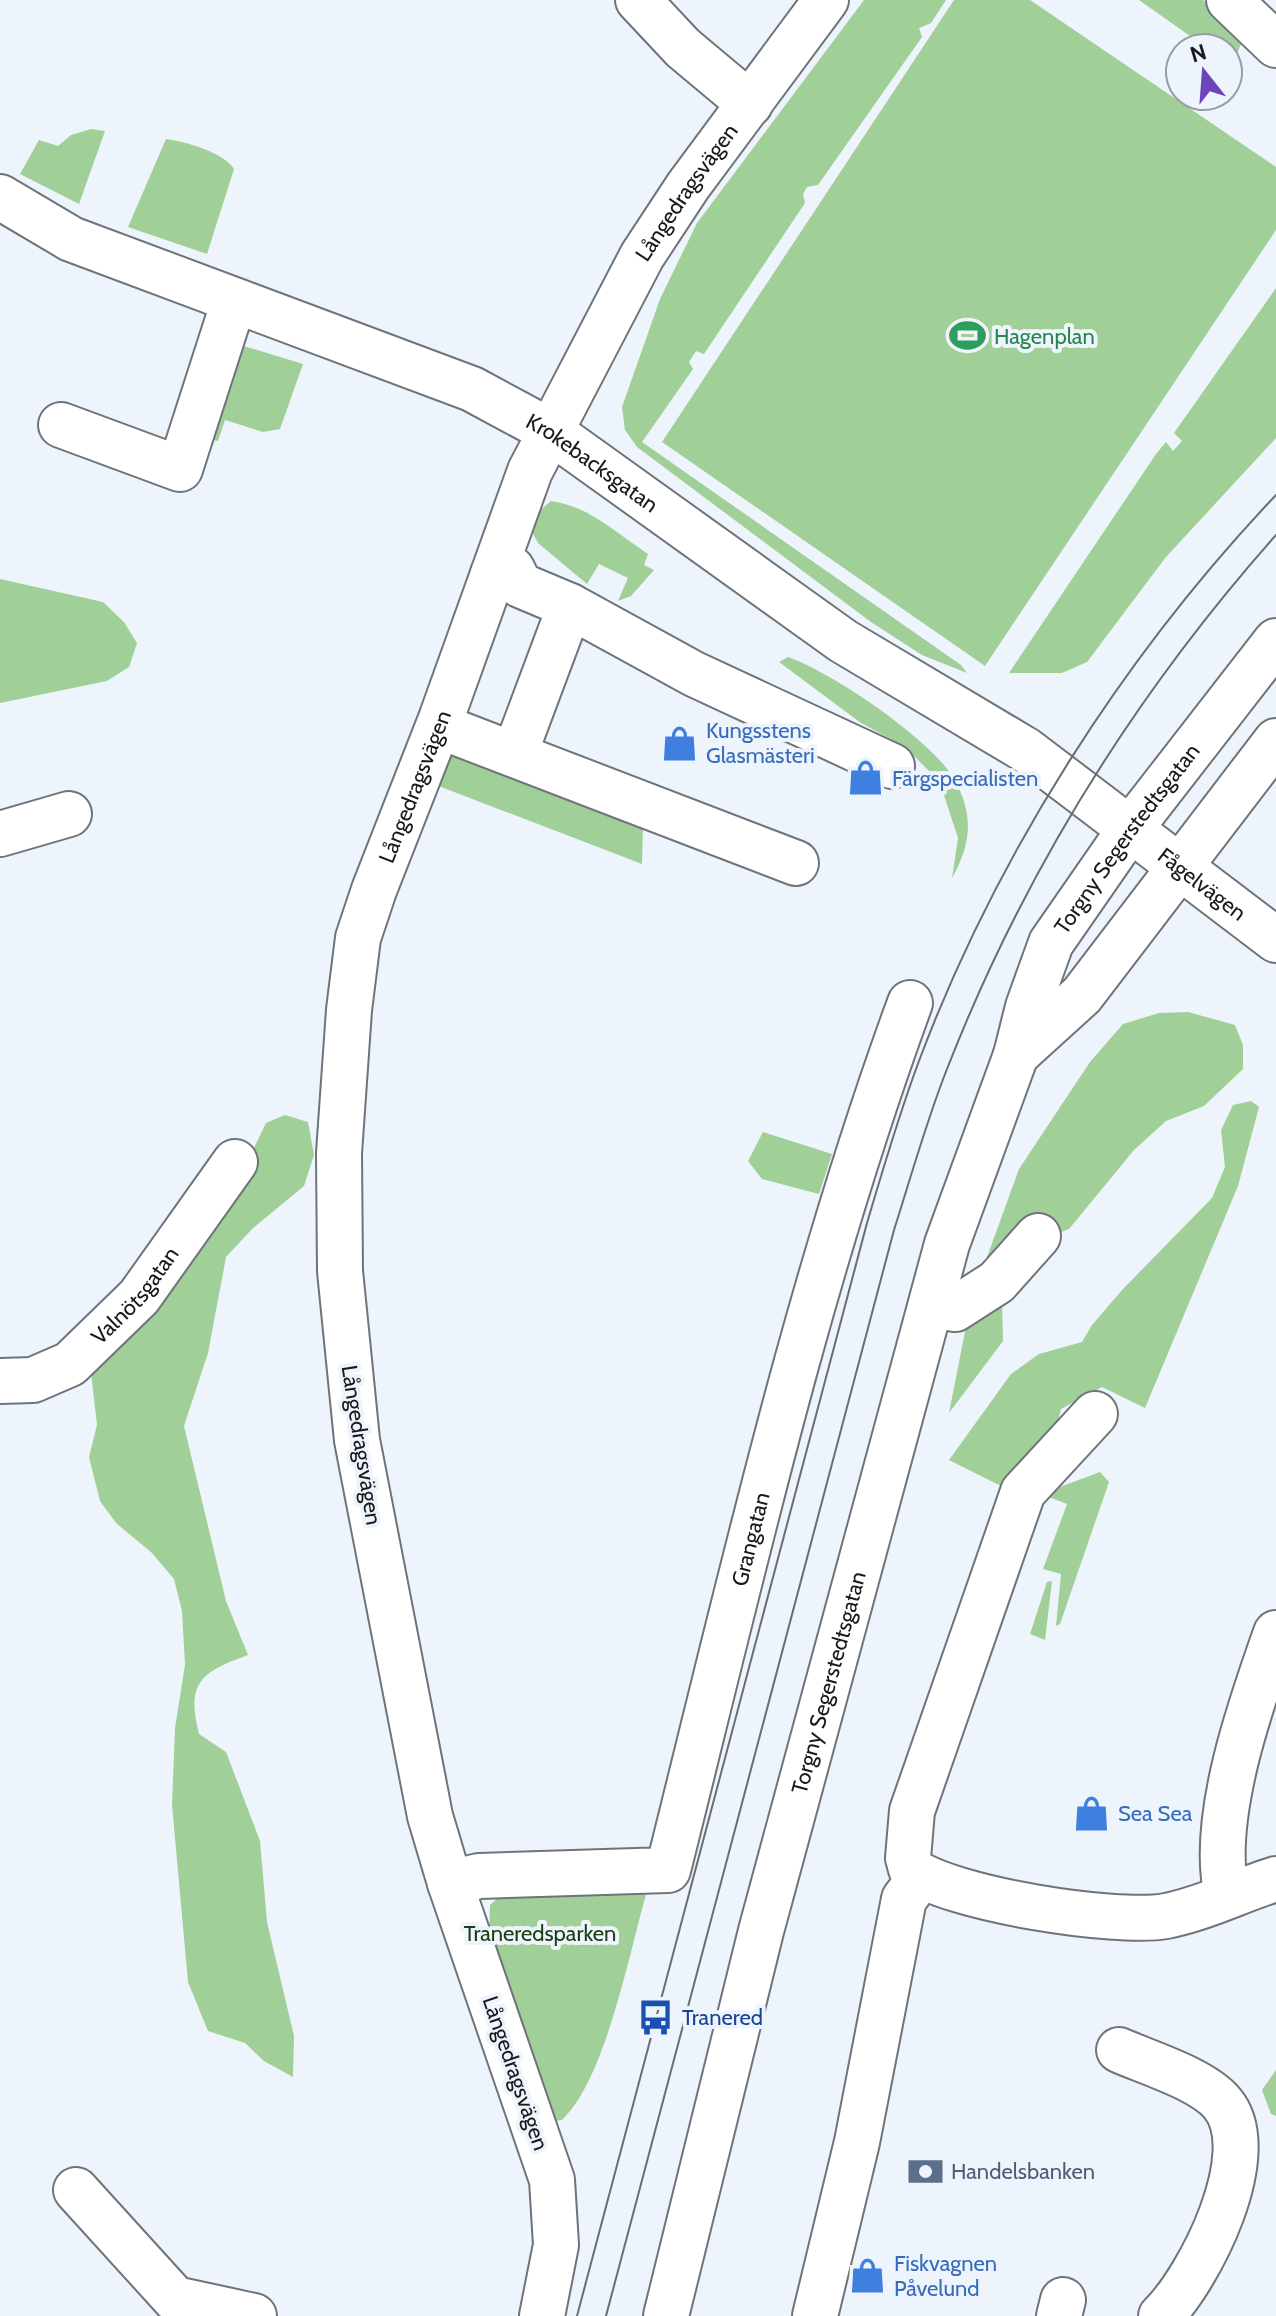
<svg xmlns="http://www.w3.org/2000/svg" width="1276" height="2316" font-family="Cabin,sans-serif">
	<style>
		.green { fill: #a0cf97 }
		.lines { fill: none; stroke-linecap: round; stroke-linejoin: round }
		.minor-casing { stroke: #6e747a; stroke-width: 48 }
		.minor { stroke: #fff; stroke-width: 44 }
		.tram { stroke: #6a6d72; stroke-width: 2 }
		.labels { text-anchor: middle; stroke-width: 8; stroke-linejoin: round; paint-order: stroke }
		.street-label { font-size: 22px; fill: #17191c; stroke: #eef4fc }
		.leisure-label { font-size: 22px; fill: #27864d; stroke: #eef4fc; text-anchor: start }
		.shop-label { font-size: 22px; fill: #366cbe; stroke: #eef4fc; text-anchor: start }
		.park-label { font-size: 22px; fill: #193e11; stroke: #eef4fc }
		.transit-label { font-size: 22px; fill: #164399; stroke: #eef4fc; text-anchor: start }
		.service-label { font-size: 22px; fill: #4e5e75; stroke: #eef4fc; text-anchor: start }
	</style>
	<rect width="100%" height="100%" fill="#eef4fc"/>
	<path class="green" d="M864,0H946L931,23L919,28L922,37L818,185L807,187L803,194L805,203L704,354L696,351L689,362L693,369L642,442L961,665L967,673L922,655L871,622L637,447L625,430L622,407L660,299L697,223Z
		M954,0H1030L1276,167V230L985,666L662,442Z
		M1139,0H1203L1243,39L1234,61H1228V48H1207Z
		M91,129L105,131L79,204L20,174L39,140L58,146L71,135Z
		M166,139C184,141 225,153 234,169L207,254L128,227Z
		M1276,288V438L1166,557L1087,662L1062,673H1009L1156,454L1166,442L1173,451L1182,441L1174,433Z
		M234,343L303,364L280,429L263,432L225,420L218,441L204,438Z
		M551,501C589,506 616,533 648,554L644,565L654,570L631,596L618,601L628,578L599,564L587,584L538,543L530,528L538,512Z
		M0,579L103,602L124,622L137,643L129,667L107,681L0,703Z
		M788,657C833,673 924,735 951,774L938,780L904,746L861,723L779,662Z
		M454,751L643,824L642,864L436,785Z
		M953,777C974,813 972,843 952,878L958,838L940,783Z
		M1188,1012L1235,1025L1243,1045V1069L1204,1106L1166,1121L1134,1150L1069,1229L1046,1238L1002,1303L1003,1341L949,1413L971,1301L1019,1169L1090,1062L1123,1024L1159,1013Z
		M1251,1101L1259,1107L1238,1186L1145,1408L1102,1387L1061,1409L1056,1431L1005,1488L949,1460L1011,1374L1039,1354L1082,1342L1092,1325L1123,1289L1212,1198L1225,1167L1221,1130L1233,1105Z
		M285,1115L308,1122L314,1155L304,1186L253,1228L226,1257L208,1353L184,1426L226,1601L248,1655C201,1672 186,1682 199,1734L226,1752L260,1841L267,1922L294,2036L293,2077L264,2061L245,2043L208,2031L188,1982L172,1805L175,1728L185,1665L182,1611L174,1579L152,1553L116,1523L100,1501L89,1457L97,1425L89,1355L233,1191L266,1123Z
		M763,1132L832,1154L819,1194L762,1179L748,1161Z
		M1100,1472L1109,1482L1060,1624L1056,1626L1061,1574L1043,1569L1067,1504L1041,1494Z
		M1052,1581L1045,1640L1030,1634L1047,1582Z
		M651,1877C631,1942 608,2076 562,2120L554,2121L489,1942L490,1905L506,1890Z
		M1276,2070V2116L1271,2114L1262,2090Z"/>
	<g class="lines">
		<defs>
			<g id="minor">
				<path d="M638,0L683,48L750,104"/>
				<path d="M1229,0L1276,45"/>
				<path id="s1" d="M0,197L71,239L472,389L550,431L843,641L1026,750L1276,940"/>
				<path d="M61,425L180,469L234,301"/>
				<path d="M493,574L512,569L520,585L570,606L694,674L892,766"/>
				<path d="M439,726L796,863"/>
				<path d="M515,753L570,606"/>
				<path d="M0,834L69,814"/>
				<path d="M1016,1055L1082,995L1276,741"/>
				<path d="M931,1305L955,1309L997,1282L1038,1236"/>
				<path id="s2" d="M0,1381L33,1380L70,1364L139,1297L235,1162"/>
				<path d="M1095,1414L1023,1492L912,1811L908,1858L911,1869C950,1899 1116,1925 1166,1916C1203,1909 1240,1890 1276,1879"/>
				<path id="s3" d="M450,1883L479,1876L668,1870C741,1579 807,1284 910,1003"/>
				<path d="M1227,1895C1209,1821 1251,1703 1276,1633"/>
				<path d="M1119,2050C1148,2063 1202,2079 1222,2103C1264,2152 1199,2279 1161,2316"/>
				<path d="M76,2190L175,2299L254,2316"/>
				<path id="s4" d="M542,2316L556,2245L552,2180L450,1883L430,1816L357,1440L340,1271L339,1153L349,1010L358,938L374,890L441,719L530,471L642,256L688,186L826,0"/>
				<path id="s5" d="M666,2316L761,1931L947,1244L1016,1055L1028,1007L1051,943L1130,829L1276,641"/>
				<path d="M815,2316L857,2142L904,1899L921,1877"/>
				<path d="M1059,2316L1063,2300"/>
			</g>
		</defs>
		<use href="#minor" class="minor-casing"/>
		<use href="#minor" class="minor"/>
		<path class="tram" d="M577,2316L867,1223C883,1169 899,1114 919,1061C996,855 1125,654 1276,495
			M606,2316L894,1230C911,1177 926,1122 947,1069C1024,872 1136,693 1276,535"/>
	</g>
	<defs>
		<symbol id="stadium-bare" viewBox="-9 -9 18 18"><path d="M0-5a6.5 5 0 1 0 0 10a6.5 5 0 1 0 0-10ZM-3.5-1.8h7v3.6h-7Z" fill="#2e9e5b" stroke="#eef4fc" stroke-width="2.5" paint-order="stroke"/></symbol>
		<symbol id="shop-bare" viewBox="-9 -9 18 18"><path d="M-5-2.5h2.3a2.7 3.5 0 0 1 5.4 0H5L5.5 6h-11ZM-1.5-2.5h3a1.5 2.3 0 0 0-3 0Z" fill="#3f7fe0" stroke="#eef4fc" stroke-width="2.5" paint-order="stroke"/></symbol>
		<symbol id="bus-bare" viewBox="-9 -9 18 18"><path d="M-5-6H5V4H4V6H2V4H-2V6H-4V4H-5ZM-3.5-4V0h7V-4ZM-3.5 1.2v1.5H-2V1.2ZM2 1.2v1.5H3.5V1.2Z" fill="#1a4fb4" stroke="#eef4fc" stroke-width="2.5" paint-order="stroke"/></symbol>
		<symbol id="bank-bare" viewBox="-9 -9 18 18"><path d="M-6-4H6V4H-6ZM0-2.3a2.3 2.3 0 1 0 0 4.6a2.3 2.3 0 1 0 0-4.6Z" fill="#5c6f8a" stroke="#eef4fc" stroke-width="2.5" paint-order="stroke"/></symbol>
	</defs>
	<g fill-rule="evenodd">
		<use href="#stadium-bare" x="942" y="310" width="51" height="51"/>
		<use href="#shop-bare" x="654" y="718" width="51" height="51"/>
		<use href="#shop-bare" x="840" y="752" width="51" height="51"/>
		<use href="#shop-bare" x="1066" y="1788" width="51" height="51"/>
		<use href="#bus-bare" x="630" y="1992" width="51" height="51"/>
		<use href="#bank-bare" x="900" y="2146" width="51" height="51"/>
		<use href="#shop-bare" x="842" y="2250" width="51" height="51"/>
	</g>
	<g class="labels">
		<g class="street-label">
			<text dy="8" stroke="none"><textPath href="#s4" startOffset="2226">Långedragsvägen</textPath></text>
			<text dy="8" stroke="none"><textPath href="#s1" startOffset="652">Krokebacksgatan</textPath></text>
			<text dy="8" stroke="none"><textPath href="#s4" startOffset="1570">Långedragsvägen</textPath></text>
			<text dy="8" stroke="none"><textPath href="#s5" startOffset="1556">Torgny Segerstedtsgatan</textPath></text>
			<text dy="8" stroke="none"><textPath href="#s1" startOffset="1394">Fågelvägen</textPath></text>
			<text dy="8" stroke="none"><textPath href="#s2" startOffset="168">Valnötsgatan</textPath></text>
			<text transform="translate(362 1445) rotate(81)" y="8">Långedragsvägen</text>
			<text dy="8" stroke="none"><textPath href="#s3" startOffset="560">Grangatan</textPath></text>
			<text dy="8" stroke="none"><textPath href="#s5" startOffset="654">Torgny Segerstedtsgatan</textPath></text>
			<text transform="translate(516 2073) rotate(71)" y="8">Långedragsvägen</text>
		</g>
		<g class="leisure-label">
			<text x="994" y="344">Hagenplan</text>
		</g>
		<g class="shop-label">
			<text x="706" y="738">Kungsstens<tspan x="706" dy="25">Glasmästeri</tspan></text>
			<text x="892" y="786">Färgspecialisten</text>
			<text x="1118" y="1821">Sea Sea</text>
			<text x="894" y="2271">Fiskvagnen<tspan x="894" dy="25">Påvelund</tspan></text>
		</g>
		<g class="park-label">
			<text x="540" y="1941">Traneredsparken</text>
		</g>
		<g class="transit-label">
			<text x="682" y="2025">Tranered</text>
		</g>
		<g class="service-label">
			<text x="951" y="2179">Handelsbanken</text>
		</g>
	</g>
	<g transform="translate(1204 72) rotate(343)"><circle r="38" fill="#eef4fc" stroke="#989ca2" stroke-width="2"/>
	<path d="M0-6L14 30L0 20L-14 30Z" fill="#6e44bd"/>
	<text y="-12" font-size="22" font-weight="bold" text-anchor="middle" fill="#17191c">N</text>
	</g>
</svg>
